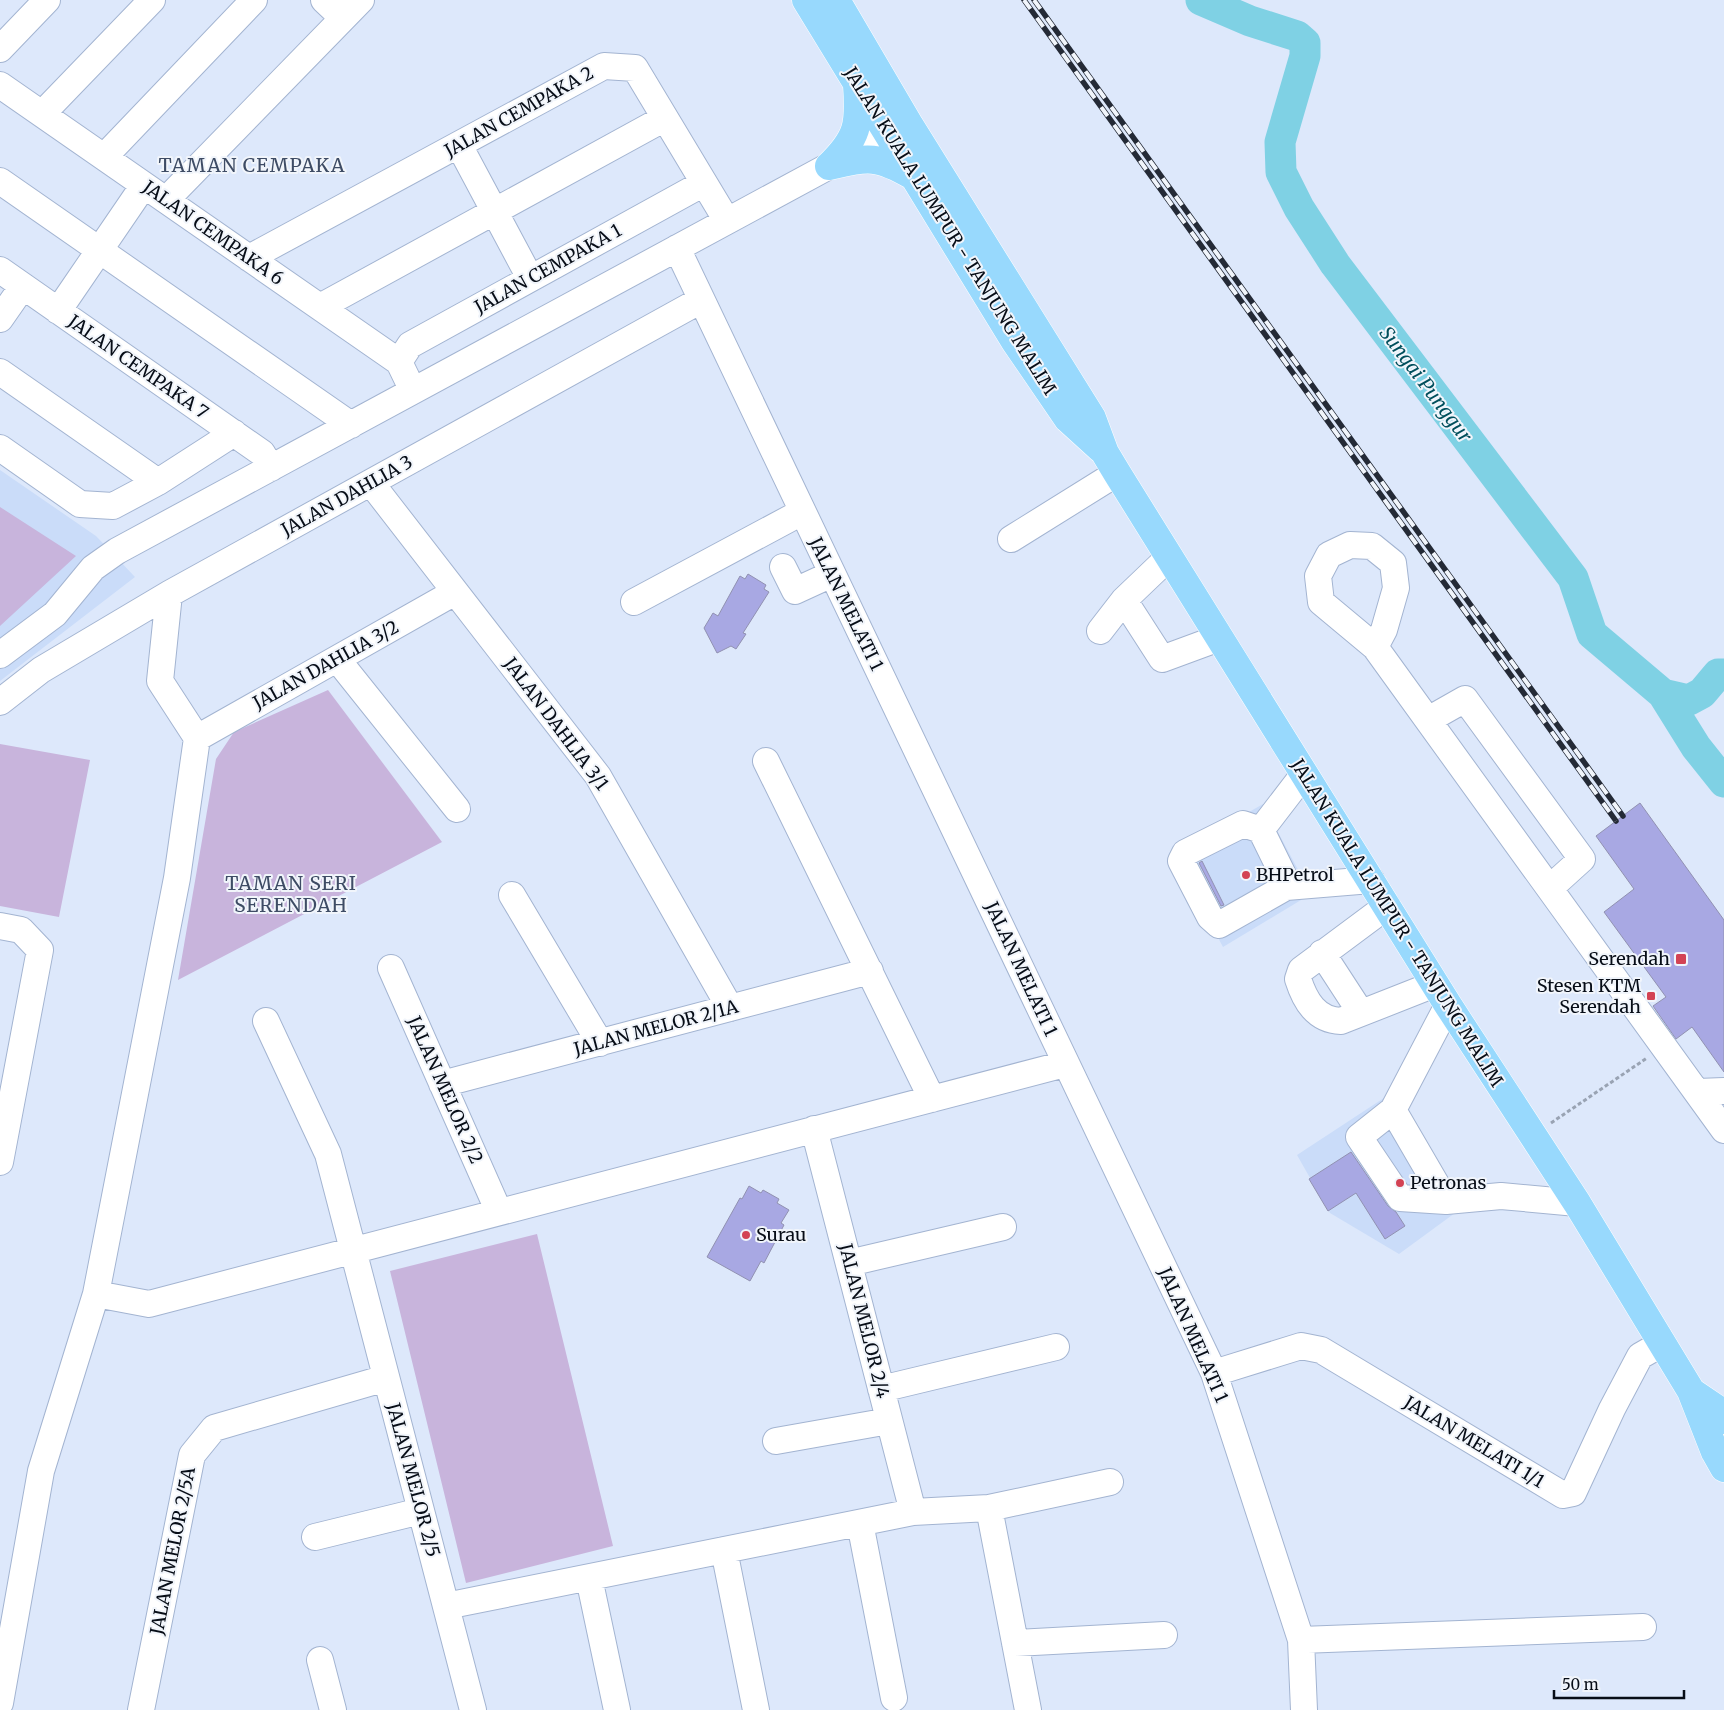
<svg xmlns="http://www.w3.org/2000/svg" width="1724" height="1710" font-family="Merriweather,serif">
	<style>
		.built { fill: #cadcf9 }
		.green { fill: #c8b4dc }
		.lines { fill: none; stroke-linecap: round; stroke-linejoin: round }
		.river { stroke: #7fd1e4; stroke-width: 31 }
		.building { fill: #a8a8e3; stroke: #9191b1 }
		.minor-casing { stroke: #a3b4d1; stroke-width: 28 }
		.major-casing { stroke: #fff; stroke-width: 29 }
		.path { stroke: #99a3b3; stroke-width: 3; stroke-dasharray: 4 2.5; stroke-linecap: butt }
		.minor { stroke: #fff; stroke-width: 26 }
		.major { stroke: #98d9fd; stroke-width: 28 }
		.rail-casing { stroke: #242a36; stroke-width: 5.5 }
		.rail { stroke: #f1f5fb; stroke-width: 4; stroke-dasharray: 11; stroke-linecap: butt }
		.poi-dot { fill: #d34354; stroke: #f1f5fb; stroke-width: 2 }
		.labels { text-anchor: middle; stroke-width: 4; stroke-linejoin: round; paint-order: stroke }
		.street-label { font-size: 18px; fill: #070d17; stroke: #f1f5fb }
		.poi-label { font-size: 18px; fill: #070d17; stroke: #f1f5fb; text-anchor: start }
		.neighbourhood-label { font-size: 19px; letter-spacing: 1px; fill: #3e4c65; stroke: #f1f5fb }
		.water-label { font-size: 19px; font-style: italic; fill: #014f5c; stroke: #f1f5fb }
	</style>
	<rect width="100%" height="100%" fill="#dde8fb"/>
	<path class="built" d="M0,470L96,536L135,577L0,681Z
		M1263,804L1311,894L1223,947L1174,855Z
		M1390,1094L1455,1213L1399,1254L1330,1213L1297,1155Z"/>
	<path class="green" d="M0,507L76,556L0,626Z
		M328,690L442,842L178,980L216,759L234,732Z
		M0,744L90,760L59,917L0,906Z
		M537,1234L613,1546L466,1583L390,1271Z"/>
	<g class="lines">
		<path class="river" d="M1201,0L1250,21L1297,36L1305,43V56L1280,142L1281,172L1299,208L1335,264L1573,578L1592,634L1663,694L1696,747L1724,782
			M1663,694L1689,700L1702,693L1718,674H1724"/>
	</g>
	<path class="building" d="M748,574L766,585L764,589L769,592L743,633L746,634L736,649L731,646L717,653L704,628L713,613L718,616L740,576L745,579Z
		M1640,803L1724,920V1072L1692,1027L1676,1039L1653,1006L1666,997L1604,912L1634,889L1596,836Z
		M1202,861L1224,905L1221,906L1199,863Z
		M1351,1152L1388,1206L1396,1212L1405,1226L1385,1239L1356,1193L1328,1211L1309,1179Z
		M749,1186L761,1193L763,1190L779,1199L777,1203L789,1210L781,1223L784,1225L764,1263L761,1261L750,1281L707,1257L740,1198L742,1199Z"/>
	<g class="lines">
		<defs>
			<path id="minor" d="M324,0L343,18
				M0,49L47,0
				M0,85L399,362L413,391
				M42,114L152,0
				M459,145L530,278
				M104,157L254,0
				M0,181L351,425
				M166,200L361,0
				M677,248L1214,1373L1301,1640L1304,1710
				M249,258L604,66L635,68L727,221
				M0,270L262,453L271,468
				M320,307L665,118
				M58,311L144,185
				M0,319L23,286
				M399,362L410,345L704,183
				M0,372L158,482
				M0,448L80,504L113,506L158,482L234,433
				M371,483L598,776L730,1008
				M1011,539L1117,473
				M783,567L795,591L832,574
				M1124,600L1162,659L1219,638
				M634,602L802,512
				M1100,631L1124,600L1169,557
				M1375,647L1384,630L1396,588L1393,563L1372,546L1350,545L1329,555L1318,576L1321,602L1375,647L1724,1130
				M0,655L55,614L93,568L117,551L829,166L909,126
				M337,659L457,809
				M0,702L41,670L169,594L701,300
				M1428,720L1465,699L1582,859L1550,888
				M197,738L455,592
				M766,761L932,1099
				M1243,824L1261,830L1286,881V887L1219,925L1210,917L1181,861L1185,853Z
				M1261,830L1304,774
				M1286,887L1371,880
				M512,895L600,1043
				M1387,906L1301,970L1298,979C1305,1001 1316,1020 1341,1021L1435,984
				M0,926L21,930L40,950L0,1162
				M1322,953L1361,1013
				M391,968L499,1212
				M1448,1005L1393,1110L1446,1201L1501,1196L1577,1203
				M266,1021L328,1154L473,1710
				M442,1084L870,971
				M1698,1092L1724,1091
				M1393,1110L1359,1137L1400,1198L1446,1201
				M814,1129L913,1512
				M849,1263L1003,1227
				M96,1294L149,1304L1065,1064
				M1214,1373L1301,1346L1321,1350L1563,1495L1573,1493L1612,1409L1640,1356L1661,1344
				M881,1389L1056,1347
				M776,1441L889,1421
				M989,1508L1028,1710
				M860,1523L894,1698
				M315,1537L421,1511
				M724,1550L756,1710
				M589,1578L617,1710
				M446,1606L913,1512L989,1508L1110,1482
				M1301,1640L1643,1627
				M1015,1643L1164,1635
				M320,1660L333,1710
				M0,1703L41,1471L96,1294L177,878L197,738L160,681L169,594
				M141,1710L192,1455L214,1428L386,1378"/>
			<path id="major" d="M806,0L1014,340L1068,419L1101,449
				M836,0L910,126L1092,418L1105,453L1117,473L1448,1005L1577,1203L1691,1391L1715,1452L1724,1468
				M829,166C858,138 860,124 857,85
				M829,166C869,157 877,155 913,176
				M1692,1392L1717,1409L1724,1420"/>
		</defs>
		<use href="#minor" class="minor-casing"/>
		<use href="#major" class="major-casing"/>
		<path class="path" d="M1551,1123L1647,1058"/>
		<use href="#minor" class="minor"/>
		<use href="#major" class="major"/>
		<defs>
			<path id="rail" d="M1024,0L1616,821
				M1034,0L1623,816"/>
		</defs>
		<use href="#rail" class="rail-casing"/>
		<use href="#rail" class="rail"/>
	</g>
	<g class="poi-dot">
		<circle cx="1246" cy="875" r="5"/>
		<rect x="1675" y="953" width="12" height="12" rx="2.5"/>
		<rect x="1646" y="991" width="10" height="10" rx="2.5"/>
		<circle cx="1400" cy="1183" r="5"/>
		<circle cx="746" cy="1235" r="5"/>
	</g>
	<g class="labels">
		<g class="street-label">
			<text transform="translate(519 112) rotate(-29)" y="6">JALAN CEMPAKA 2</text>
			<text transform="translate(950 231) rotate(58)" y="6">JALAN KUALA LUMPUR - TANJUNG MALIM</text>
			<text transform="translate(213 233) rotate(35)" y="6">JALAN CEMPAKA 6</text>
			<text transform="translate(548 269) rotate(-29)" y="6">JALAN CEMPAKA 1</text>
			<text transform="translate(138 367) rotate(35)" y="6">JALAN CEMPAKA 7</text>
			<text transform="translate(347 496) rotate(-29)" y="6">JALAN DAHLIA 3</text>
			<text transform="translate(846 604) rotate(64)" y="6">JALAN MELATI 1</text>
			<text transform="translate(326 665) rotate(-29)" y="6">JALAN DAHLIA 3/2</text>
			<text transform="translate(556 724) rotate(53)" y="6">JALAN DAHLIA 3/1</text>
			<text transform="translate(1397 923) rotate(58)" y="6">JALAN KUALA LUMPUR - TANJUNG MALIM</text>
			<text transform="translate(1021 969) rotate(65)" y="6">JALAN MELATI 1</text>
			<text transform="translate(656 1028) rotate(-15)" y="6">JALAN MELOR 2/1A</text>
			<text transform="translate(445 1090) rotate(66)" y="6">JALAN MELOR 2/2</text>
			<text transform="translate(864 1321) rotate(76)" y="6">JALAN MELOR 2/4</text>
			<text transform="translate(1193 1335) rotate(66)" y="6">JALAN MELATI 1</text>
			<text transform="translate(1474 1442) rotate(31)" y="6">JALAN MELATI 1/1</text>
			<text transform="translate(413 1480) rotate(75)" y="6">JALAN MELOR 2/5</text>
			<text transform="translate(173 1551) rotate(-79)" y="6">JALAN MELOR 2/5A</text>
		</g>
		<g class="poi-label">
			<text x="1256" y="881">BHPetrol</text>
			<text x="1670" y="965" text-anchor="end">Serendah</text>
			<text x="1641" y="992" text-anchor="end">Stesen KTM<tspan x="1641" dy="21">Serendah</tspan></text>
			<text x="1410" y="1189">Petronas</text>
			<text x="756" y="1241">Surau</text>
		</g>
		<g class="neighbourhood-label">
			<text x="252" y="172">TAMAN CEMPAKA</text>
			<text x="291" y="890">TAMAN SERI<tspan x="291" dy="22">SERENDAH</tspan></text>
		</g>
		<g class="water-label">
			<text transform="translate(1426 384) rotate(53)" y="7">Sungai Punggur</text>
		</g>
	</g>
	<path d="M1554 1690v8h130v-8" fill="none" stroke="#070d17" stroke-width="2.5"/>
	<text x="1562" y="1690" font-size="15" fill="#070d17" stroke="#f1f5fb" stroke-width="4" paint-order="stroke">50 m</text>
</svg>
